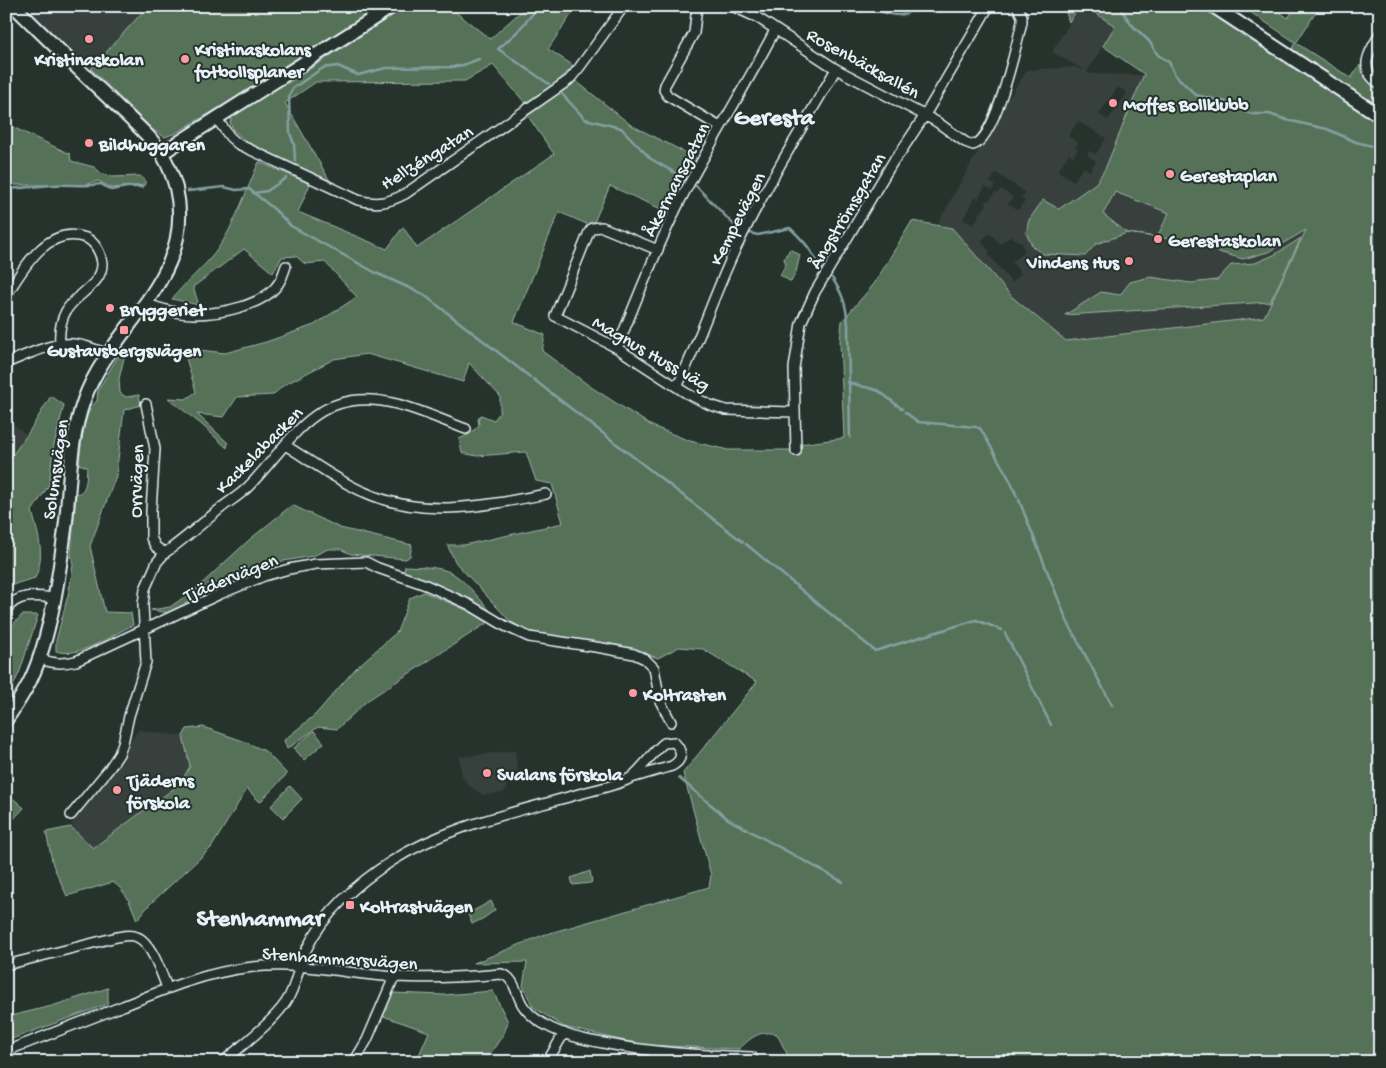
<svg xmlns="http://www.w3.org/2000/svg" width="1386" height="1068" font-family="'Gochi Hand',sans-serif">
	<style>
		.built { fill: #373f3e; fill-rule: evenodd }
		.green { fill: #557259; stroke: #9eb2a8; fill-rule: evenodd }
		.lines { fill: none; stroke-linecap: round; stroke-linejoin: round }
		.stream { stroke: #859fa1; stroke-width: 2.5 }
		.street-casing { stroke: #e8f1f8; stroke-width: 12 }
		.secondary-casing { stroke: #e8f1f8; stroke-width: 16 }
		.street { stroke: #26332d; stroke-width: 9 }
		.secondary { stroke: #26332d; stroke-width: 12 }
		.poi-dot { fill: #ff9aa2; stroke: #26332d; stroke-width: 2 }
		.labels { text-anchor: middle; stroke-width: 4; stroke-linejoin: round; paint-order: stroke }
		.poi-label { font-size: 19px; font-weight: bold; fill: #e8f1f8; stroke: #26332d; text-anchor: start }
		.street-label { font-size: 19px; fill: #e8f1f8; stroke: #26332d }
		.district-label { font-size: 24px; font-weight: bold; fill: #e8f1f8; stroke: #26332d }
	</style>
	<rect width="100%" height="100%" fill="#26332d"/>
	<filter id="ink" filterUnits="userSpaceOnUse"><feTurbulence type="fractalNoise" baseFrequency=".02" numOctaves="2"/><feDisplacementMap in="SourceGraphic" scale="10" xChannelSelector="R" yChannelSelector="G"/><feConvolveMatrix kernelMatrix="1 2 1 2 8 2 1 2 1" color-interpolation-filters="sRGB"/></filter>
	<g filter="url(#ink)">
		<path class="built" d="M25,6H148L91,69Z
			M1080,6H1084L1115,26L1087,72L1091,74L1144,75L1260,151L1309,224L1231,389L884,320L1001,110L1027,70L1074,67L1086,71L1052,52ZM1118,87L1127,93L1108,120L1099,114ZM1078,121L1106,138L1096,154L1089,151L1087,155L1096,161L1090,171L1083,167L1074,181L1058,171L1069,154L1073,157L1078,149L1075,147L1078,143L1068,136ZM996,173L1025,192L1021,198L1025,201L1018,210L1008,204L1013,197L1001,189L998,193L995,192L989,201L987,200L985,202L987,204L980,214L979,213L977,215L979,216L973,225L963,219L975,197L978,199L985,186L992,190L995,185L990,182ZM990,233L1000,244L1011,236L1022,243L1025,252L1012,262L1021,274L1012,283L988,254L990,252L981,241ZM1300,239L1270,302L1066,314L1101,292L1120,295L1130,282L1150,277L1191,283L1217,280L1231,265L1255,263L1274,255Z
			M6,418L27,435L6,463Z
			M138,730L183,736L190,766L180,784L93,848L73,830L72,823L120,760Z
			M515,751L518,771L505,778L507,789L502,793L483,795L469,786L462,776L459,757Z"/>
		<path class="green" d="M148,6H382L215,110L176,133L165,137L153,130L91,69Z
			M407,6H448L490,39L527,6H577L548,49L574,66L557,82L525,103L493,65L465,81L316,82L285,103L330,181L248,143L233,130L230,123L232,115L282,84L288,83Z
			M1064,6H1080L1069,22Z
			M1084,6H1203L1380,121V1062H791L777,1034C759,1030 752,1037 739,1049L643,1045L564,1027L533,1007L523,986L527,962L474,963L543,935L709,887L711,875L683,773L757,682L703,649L679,647L658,658L618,645L542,635L524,630L509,620L456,563L447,545H464L563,523L552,484L536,481L526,452L477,456L462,453L459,439L470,434L479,425L478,419L481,415L494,420L500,412V396L469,363L463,382L367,354L334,359L284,385L273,395L237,397L224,417L197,414L228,443L227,448L202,425L168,398L186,399L196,392L183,348L225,353L266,342L314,325L357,297L325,262L305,264L296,256L282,257L273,273L244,249L193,287L199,305L172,299C185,282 204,268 217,250C234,227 247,188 259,162L310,184L298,212L387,249L403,227L417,248L554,154L527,115L576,81L631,125L698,159L672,214L610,186L594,222L589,225L559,212L514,322L545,335L542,351L591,387L652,426L690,441L728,450H791L800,444L844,438L840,341L842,321L874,284L912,221L952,228L1012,297L1066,341L1264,317L1306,230L1268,252L1243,259L1177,240L1127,233L1096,244L1085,256L1043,254L1033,247L1026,233L1029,220L1043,200L1059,209L1096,183L1105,169L1144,74L1103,46L1115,26ZM1115,192L1169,213L1157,237L1127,233L1103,214Z
			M1241,6H1271L1288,18L1296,6H1300L1307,11L1311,6H1320L1296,43L1351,78L1360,65L1368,81L1380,89V107L1291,51L1295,42Z
			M6,124L70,154L71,161L94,167L101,173L112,177L140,176L145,180V185L112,188L98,181L84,185H6Z
			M1301,238L1270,302L1065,315L1101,292L1120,295L1130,282L1150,277L1191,283L1217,280L1231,265L1255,263L1274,255Z
			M790,249L800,255L796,272L791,282L780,275L786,264L784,259Z
			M122,355L124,358L119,379L120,393L126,397L139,395L141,405L124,410L116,476L90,546L105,612L131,613L133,625C112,635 79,659 56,651V641L69,591L73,565L71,554L76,494C88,492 86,477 87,467L79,464C81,447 83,411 97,401L98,390L118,356Z
			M51,396L64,405L53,449L49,485L32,511C38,535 46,555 35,578L18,583L6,588V464L27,435Z
			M292,505L340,528L412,545L410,556L406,559L351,554L340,549H328L313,556L272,563L229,585L216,583L209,585L210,594L170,613L151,610L170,607L197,588L249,540Z
			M405,566C421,567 438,566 452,573C465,580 484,604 494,615L404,572Z
			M424,592L483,617L486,619L487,623L368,700L337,729L318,727L287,749L284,740L315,715L356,668L397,632L410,598Z
			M22,615H38L20,671L6,701V632Z
			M203,727L243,741L265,751L287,774L260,802L247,789L211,848L150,904L137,920C131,905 127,892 113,882L67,896L53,865L46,832L71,827L93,848L180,784L190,766L183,736L187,729Z
			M314,731L324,743L304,760L294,748Z
			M290,786L302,799L283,818L271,806Z
			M6,792L24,808L6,827Z
			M590,871L592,882L590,883L573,885L571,878Z
			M491,901L495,910L484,918L472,924L468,914Z
			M108,988V1004L6,1041V1017L52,1006Z
			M493,991L508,1022L504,1033L485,1062H416L429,1032L383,1016L392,993L444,995Z"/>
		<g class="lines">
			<path class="stream" d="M542,6L537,9L516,33L498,49L549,84
				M879,6L880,11C895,16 904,18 917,6
				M1119,6L1131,24L1149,41L1158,55L1169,62L1175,75L1196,95L1226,102L1235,108L1252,114H1269L1287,120L1327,129L1356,142L1380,148
				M562,94L585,119L621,128L651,159L684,178
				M295,161L294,144L290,133L289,95L293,88L323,68L338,66L358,75L386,68L452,67L463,65L479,59
				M696,186L739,230
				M6,189C22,188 38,186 53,185C70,184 83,187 101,184L111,190L127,187H142
				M188,191L224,187L236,190L249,189L254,193L267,191L286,178
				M254,193L274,209L291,226L376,273L423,294L530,377
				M750,233L758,235L790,228C804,241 814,252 820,270
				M832,278C843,294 846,305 848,324L850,437
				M533,379L743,542
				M848,382L864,387
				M866,387L879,391L902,409
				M905,412L918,422L976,427
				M978,428H980L1011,482L1017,497
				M1019,500L1067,621L1112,705
				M746,544L875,651L976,620L1002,630
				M1005,633L1051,725
				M679,778L728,819L843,882"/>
			<defs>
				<path id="street" d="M697,6L694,33L665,85L664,90L668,96L720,127
					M732,6L758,18L836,69L937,122L965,142L973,145C995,141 1017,43 1022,22V16L1017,6
					M1380,34C1369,52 1357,69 1380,84
					M216,118L230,137L238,144L358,200C376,205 388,203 405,194L569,80L579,68L624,6
					M658,250L602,227L592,228L589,232L555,316L617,348L686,393L710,405L726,410L794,412
					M6,296C23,269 47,224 86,238C95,242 101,253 102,263C103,285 75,294 66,311C60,322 59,332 60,344
					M145,303C160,309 177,314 193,314C220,314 266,306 280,281C283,276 284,271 286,266
					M617,348C637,299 656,249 680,201C710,143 745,88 775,30
					M6,363C27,355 51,342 74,344C85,345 97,350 108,354
					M677,387C699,342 714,294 736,248C766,186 802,128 836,69
					M146,404L155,449L151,510V538L156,547L165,553
					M285,445C311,461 336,480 364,492C423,519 485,506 546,494
					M796,451L794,368L801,323L815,292L894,160L900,153L925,115L989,6
					M6,610C17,593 36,596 54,598
					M39,658C52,664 62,664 76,661L220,594L264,576L289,569L316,564L366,562L378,568L426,585L468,604L505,626L529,637L602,648L634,654L645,659L654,668L660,701L671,722
					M71,815L109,769L119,754L123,743L129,716L146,662L143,605L145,589L157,562L165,553C184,539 203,523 221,508C230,501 240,495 248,487C287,448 309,396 372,400C404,402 436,418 466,429
					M6,965L117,937C123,936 131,934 137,937C151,942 162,974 167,988
					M6,1051C45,1036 84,1021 123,1006C165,989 206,972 253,967C301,962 348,974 396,977C431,979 466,977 501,974C516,977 516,997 524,1007C531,1017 541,1023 551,1028C567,1036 585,1040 603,1043C652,1053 702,1055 752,1057V1062
					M223,1062C242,1045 272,1023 286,1002C297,986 297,967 306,950C323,914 358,882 392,861C445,827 512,813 572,796C589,791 611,787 627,780C639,774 652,752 664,743L674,742C683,751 683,760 672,766L628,779
					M354,1062L367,1040L394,977
					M547,1062L564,1033
					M652,1062L654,1051"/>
				<path id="secondary" d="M1213,6L1380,116
					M162,153L393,6
					M6,720C15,707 23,695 30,681C51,638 60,569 66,521C70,480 70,439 84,400C111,324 197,279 176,188C173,177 168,164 162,154C152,137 131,120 117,106C83,73 48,40 14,6"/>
			</defs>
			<use href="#street" class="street-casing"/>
			<use href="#secondary" class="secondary-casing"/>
			<use href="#street" class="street"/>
			<use href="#secondary" class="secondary"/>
		</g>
	</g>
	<g class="poi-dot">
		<circle cx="89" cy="39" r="5"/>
		<circle cx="185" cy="59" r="5"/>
		<circle cx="1113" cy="103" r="5"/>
		<circle cx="89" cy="143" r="5"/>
		<circle cx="1170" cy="174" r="5"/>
		<circle cx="1158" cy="239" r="5"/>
		<circle cx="1129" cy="261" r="5"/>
		<circle cx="110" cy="308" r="5"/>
		<rect x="119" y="325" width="10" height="10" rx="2.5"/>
		<circle cx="633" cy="693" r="5"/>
		<circle cx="487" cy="773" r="5"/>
		<circle cx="117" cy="790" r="5"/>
		<rect x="345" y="900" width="10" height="10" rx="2.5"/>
	</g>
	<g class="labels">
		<g class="poi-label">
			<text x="195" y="55">Kristinaskolans<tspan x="195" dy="22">fotbollsplaner</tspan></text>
			<text x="89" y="65" text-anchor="middle">Kristinaskolan</text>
			<text x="1123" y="110">Moffes Bollklubb</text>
			<text x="99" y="150">Bildhuggaren</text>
			<text x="1180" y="181">Gerestaplan</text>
			<text x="1168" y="246">Gerestaskolan</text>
			<text x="1119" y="268" text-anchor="end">Vindens Hus</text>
			<text x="120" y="315">Bryggeriet</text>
			<text x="124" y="356" text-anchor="middle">Gustavsbergsvägen</text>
			<text x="643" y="700">Koltrasten</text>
			<text x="497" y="780">Svalans förskola</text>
			<text x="127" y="786">Tjäderns<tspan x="127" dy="22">förskola</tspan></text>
			<text x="360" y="912">Koltrastvägen</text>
		</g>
		<g class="street-label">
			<text transform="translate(864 62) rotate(29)" y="7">Rosenbäcksallén</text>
			<text transform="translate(426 156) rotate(-32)" y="7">Hellzéngatan</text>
			<text transform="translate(675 179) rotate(-63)" y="7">Åkermansgatan</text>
			<text transform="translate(846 210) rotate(-59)" y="7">Ångströmsgatan</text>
			<text transform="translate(736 218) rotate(-63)" y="7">Kempevägen</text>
			<text transform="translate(652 352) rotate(30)" y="7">Magnus Huss väg</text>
			<text transform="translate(258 449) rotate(-45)" y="7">Kackelabacken</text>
			<text transform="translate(54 469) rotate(-82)" y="7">Solumsvägen</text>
			<text transform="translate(135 481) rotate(-88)" y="7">Orrvägen</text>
			<text transform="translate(230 576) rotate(-22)" y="7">Tjädervägen</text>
			<text transform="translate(340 957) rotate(4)" y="7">Stenhammarsvägen</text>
		</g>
		<g class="district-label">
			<text x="774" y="124">Geresta</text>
			<text x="260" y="925">Stenhammar</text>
		</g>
	</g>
	<rect width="1386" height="1068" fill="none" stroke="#26332d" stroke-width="25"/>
	<rect x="12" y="12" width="1361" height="1043" fill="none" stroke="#e8f1f8" stroke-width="2" filter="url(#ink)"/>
</svg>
